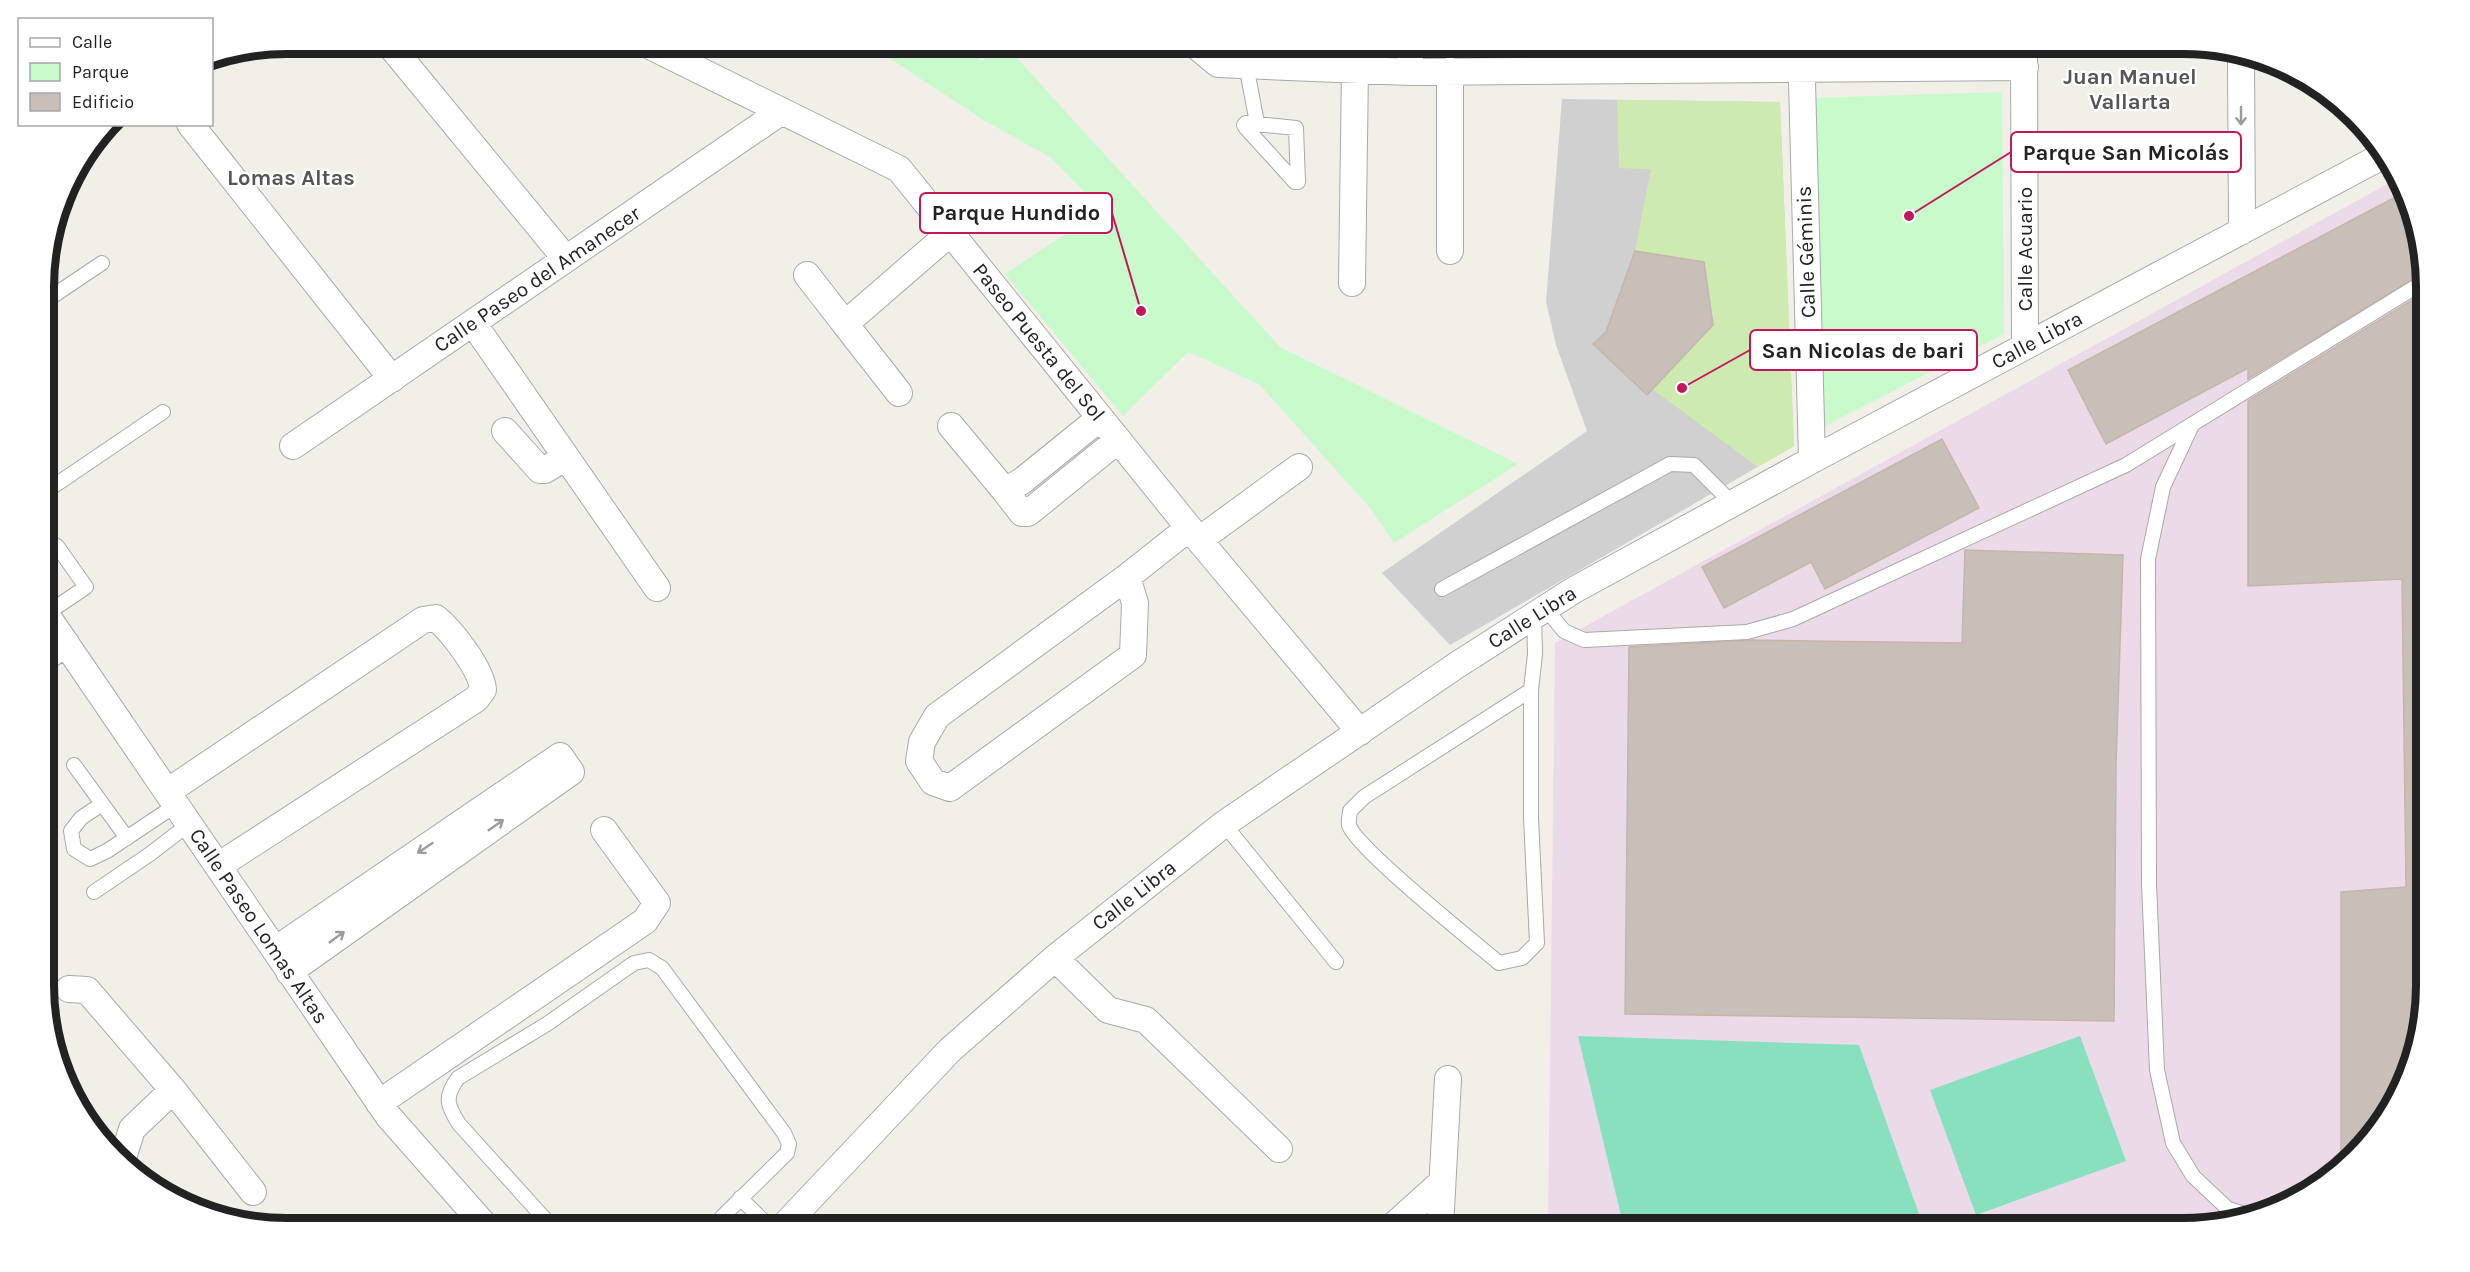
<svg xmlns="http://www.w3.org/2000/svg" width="2470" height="1272" font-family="Karla,sans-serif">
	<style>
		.industrial { fill: #ebdbe8 }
		.religious { fill: #d0d0d0 }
		.grass { fill: #cdebb0 }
		.park { fill: #c8facc }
		.pitch { fill: #88e0be }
		.building { fill: #c7bfb8; stroke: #c4b6ab; stroke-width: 1.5 }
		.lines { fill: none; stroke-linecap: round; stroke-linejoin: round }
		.lane-casing { stroke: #a9a9a9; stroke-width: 16 }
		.street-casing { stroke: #a9a9a9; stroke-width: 28 }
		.lane { stroke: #fff; stroke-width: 14 }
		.street { stroke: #fff; stroke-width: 26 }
		.oneway { stroke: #9c9c9c }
		.labels { text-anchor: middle; stroke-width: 4.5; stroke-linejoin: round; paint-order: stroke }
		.street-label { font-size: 21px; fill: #222; stroke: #fff }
		.neighbourhood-label { font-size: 22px; font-weight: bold; fill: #555; stroke: #fff }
		.rim { fill: none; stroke: #222; stroke-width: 8 }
		.leader { fill: none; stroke: #c2185b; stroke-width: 2 }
		.callout-dot { fill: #c2185b; stroke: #fff; stroke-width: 2 }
		.callout { fill: #fff; stroke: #c2185b; stroke-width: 2 }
		.callout-label { font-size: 22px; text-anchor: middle; font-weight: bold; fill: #222 }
	</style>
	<rect width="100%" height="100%" fill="#f2efe9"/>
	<path class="industrial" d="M2396,179L2424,255L2426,986L2401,1093L2366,1146L2318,1188L2261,1216L2199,1228H1548L1555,643Z"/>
	<path class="religious" d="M1562,99L1780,102L1794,446L1450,645L1382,573L1587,431L1556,345L1546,302Z"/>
	<path class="grass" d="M1617,100L1780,102L1794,446L1758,467L1652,389L1713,325L1704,262L1635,251L1651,169L1619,168Z"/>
	<path class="park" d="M868,44H967L981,61L1006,46L1280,347L1518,464L1394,543L1370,508L1259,384L1188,352L1123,416L1005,274L1102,210L1050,157L985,121Z
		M2002,92L2004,334L1821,428L1810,98Z"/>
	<path class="pitch" d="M1578,1036L1859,1045L1924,1228H1624Z
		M2080,1036L2126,1161L1976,1215L1930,1090Z"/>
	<path class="building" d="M2401,194L2424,255L2425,272L2248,379V368L2106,444L2068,370Z
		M1635,251L1704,262L1713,325L1647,395L1593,344L1606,332Z
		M2425,292L2426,986L2401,1093L2366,1146L2341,1167V892L2406,887L2402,579L2248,586V401Z
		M1942,439L1979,508L1825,589L1811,562L1724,608L1702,567Z
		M1965,550L2123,555L2116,765L2114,1021L1625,1014L1629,647L1751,640L1962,643Z"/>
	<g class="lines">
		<defs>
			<path id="lane" d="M1246,65L1257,123
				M1246,123L1296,128L1298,182H1295L1246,128L1244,125Z
				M44,302L102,263
				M2192,425L2163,487L2148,559L2149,884L2157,1070L2173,1143L2193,1176L2228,1209L2254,1217
				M45,492L163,412
				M1442,589L1670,464L1694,465L1732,503
				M1545,608L1564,631L1584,640L1747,632L1793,619L2126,465L2425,281
				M46,614L86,587L57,546
				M1531,690L1364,797L1350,811C1350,814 1348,821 1349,825C1355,847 1474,942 1499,963L1522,958L1537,943L1531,818V690L1535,654L1534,615
				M74,765L127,838
				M102,804L81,818L71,831L74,849L90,859L107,851L176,805
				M1224,824L1336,962
				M94,892L150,854L189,824
				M740,1198L771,1228
				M553,1228L459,1124C447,1105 444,1097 458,1078L547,1024L634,963L649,960L662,968L784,1133L789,1144L787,1153L722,1217L715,1228"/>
			<path id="street" d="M389,44L566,259
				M646,44L899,169L1199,540L1360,732
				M1194,44L1218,64L1410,72L2025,67
				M1410,44V72
				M1801,44L1812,460
				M2024,44L2025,346
				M2241,57L2242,231
				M1581,70V44
				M190,124L392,379
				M1450,251V71
				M807,275L845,324L950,233
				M1352,283L1355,69
				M473,323L657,588
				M845,324L899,393
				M951,426L1005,491L1022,481L1100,418
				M505,431L540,470H545L566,457
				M293,446L782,111
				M1005,491L1022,513H1028L1118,440
				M1199,540L1299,467
				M1127,577L1135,603L1133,655L950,788L933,782L919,761L922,742L937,716L1127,577L1189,528
				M45,613L389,1117L487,1228
				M45,658L66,643
				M167,792L423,620L436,618C452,631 482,670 483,690L476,699L218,866
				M275,950L560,756L571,772L289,972
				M1055,958L1108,1010L1146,1020L1279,1149
				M69,989L87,990L173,1090L253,1192
				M379,1103L645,921L657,903L604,830
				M123,1158L132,1129L173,1090
				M782,1228L950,1050L1055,958L1224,824L1457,665L1574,590L1812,460L2386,154
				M1391,1228L1441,1183
				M1440,1228L1448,1079"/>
		</defs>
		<use href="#lane" class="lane-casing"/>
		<use href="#street" class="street-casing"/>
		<use href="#lane" class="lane"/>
		<use href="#street" class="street"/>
	</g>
	<defs><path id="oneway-shaft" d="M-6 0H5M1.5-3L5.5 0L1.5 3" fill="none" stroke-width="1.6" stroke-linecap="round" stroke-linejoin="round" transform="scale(1.5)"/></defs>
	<g class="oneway">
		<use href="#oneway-shaft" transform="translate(2241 116) rotate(90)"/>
		<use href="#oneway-shaft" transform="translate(496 825) rotate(-35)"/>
		<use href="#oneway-shaft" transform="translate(425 848) rotate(146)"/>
		<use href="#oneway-shaft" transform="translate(337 937) rotate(-36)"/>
	</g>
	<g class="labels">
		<g class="street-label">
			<text transform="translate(2025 249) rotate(-90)" y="7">Calle Acuario</text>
			<text transform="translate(1806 252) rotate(-92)" y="7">Calle Géminis</text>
			<text transform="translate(537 279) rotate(-34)" y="7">Calle Paseo del Amanecer</text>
			<text transform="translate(2037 340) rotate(-28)" y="7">Calle Libra</text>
			<text transform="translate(1039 342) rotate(51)" y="7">Paseo Puesta del Sol</text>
			<text transform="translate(1532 617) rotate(-32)" y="7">Calle Libra</text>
			<text transform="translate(1134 895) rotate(-38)" y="7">Calle Libra</text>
			<text transform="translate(259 926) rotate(56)" y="7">Calle Paseo Lomas Altas</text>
		</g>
		<g class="neighbourhood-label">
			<text x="2130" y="84">Juan Manuel<tspan x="2130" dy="25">Vallarta</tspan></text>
			<text x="291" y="185">Lomas Altas</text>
		</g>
	</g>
	<path d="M0 0H2470V1272H0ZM287 54H2183A233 233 0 0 1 2416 287V985A233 233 0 0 1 2183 1218H287A233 233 0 0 1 54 985V287A233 233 0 0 1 287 54Z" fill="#fff" fill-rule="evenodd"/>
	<path class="rim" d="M287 54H2183A233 233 0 0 1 2416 287V985A233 233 0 0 1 2183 1218H287A233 233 0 0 1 54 985V287A233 233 0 0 1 287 54Z"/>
	<path class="leader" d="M1909 216L2011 152M1141 311L1112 213M1682 388L1750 350"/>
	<g class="callout-dot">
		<circle cx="1909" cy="216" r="6"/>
		<circle cx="1141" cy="311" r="6"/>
		<circle cx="1682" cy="388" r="6"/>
	</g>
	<g class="callout">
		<rect x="2011" y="132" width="230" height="40" rx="6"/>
		<rect x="920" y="193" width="192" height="40" rx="6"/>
		<rect x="1750" y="330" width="227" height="40" rx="6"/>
	</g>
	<g class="callout-label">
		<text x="2126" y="160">Parque San Micolás</text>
		<text x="1016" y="220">Parque Hundido</text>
		<text x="1863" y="358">San Nicolas de bari</text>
	</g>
	<rect x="18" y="18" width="195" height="108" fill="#ffffff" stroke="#a7a7a7" stroke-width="1.5"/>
	<rect x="30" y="38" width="30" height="9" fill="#ffffff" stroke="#a7a7a7" stroke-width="1.5"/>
	<text x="72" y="48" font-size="18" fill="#222222">Calle</text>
	<rect x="30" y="63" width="30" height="18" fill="#c8facc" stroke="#a7a7a7" stroke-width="1.5"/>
	<text x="72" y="78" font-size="18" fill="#222222">Parque</text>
	<rect x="30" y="93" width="30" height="18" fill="#c7bfb8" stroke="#a7a7a7" stroke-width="1.5"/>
	<text x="72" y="108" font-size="18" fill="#222222">Edificio</text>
</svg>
